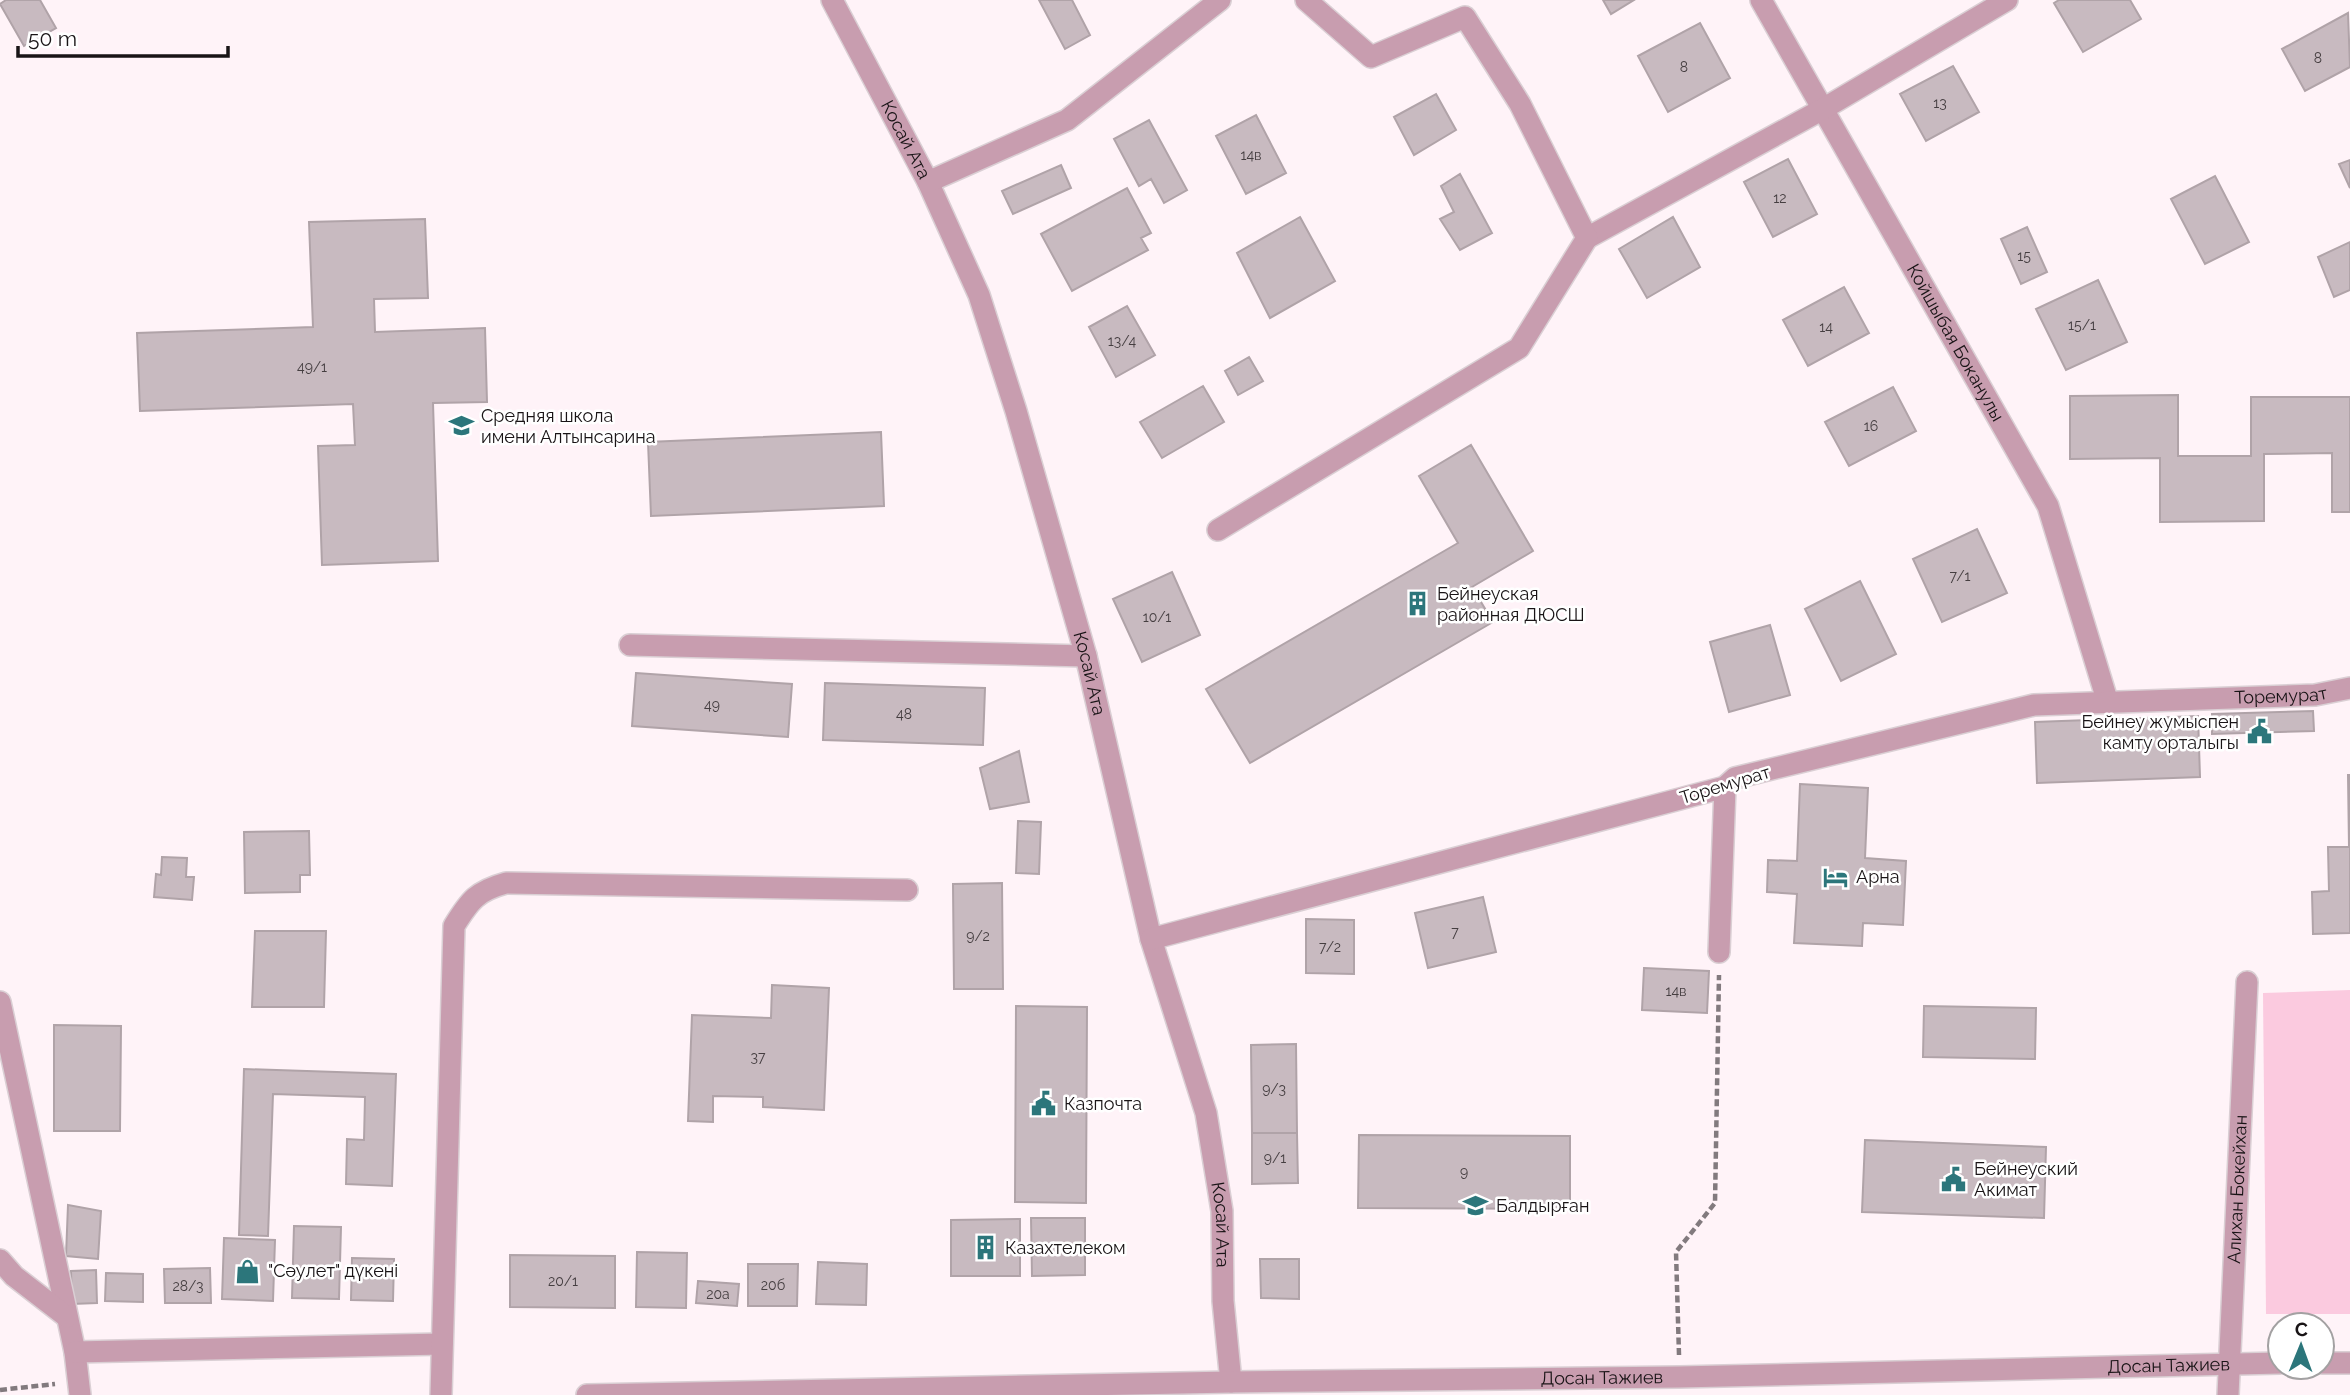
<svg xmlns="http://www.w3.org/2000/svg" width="2350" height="1395" font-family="Raleway,sans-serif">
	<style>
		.green { fill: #fbcadf }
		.building { fill: #c8bac0; stroke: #b0a3a8; stroke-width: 2 }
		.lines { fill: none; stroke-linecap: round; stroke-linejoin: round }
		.minor-casing { stroke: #dacfd4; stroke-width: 24 }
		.path { stroke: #827a7e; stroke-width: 4.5; stroke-dasharray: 7 3.5; stroke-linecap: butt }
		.minor { stroke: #c89daf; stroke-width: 21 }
		.labels { text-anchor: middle; stroke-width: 5; stroke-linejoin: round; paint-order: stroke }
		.number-label { font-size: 14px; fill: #453e40 }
		.street-label { font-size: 18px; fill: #191416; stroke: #fff }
		.poi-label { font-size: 18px; fill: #191416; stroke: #fff; text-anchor: start }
	</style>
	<rect width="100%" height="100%" fill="#fff3f8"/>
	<path class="green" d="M2350,990V1314H2266L2263,993Z"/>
	<path class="building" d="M6,0H40L56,28L24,46L0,4Z
		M1039,0H1072L1090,35L1065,49Z
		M1603,0H1634L1611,14Z
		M2059,0H2130L2141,19L2083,52L2054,3Z
		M2348,13L2350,67L2305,91L2282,49Z
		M1700,23L1730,78L1668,112L1638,56Z
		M1953,66L1979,112L1926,141L1900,94Z
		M1436,94L1456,130L1414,155L1394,117Z
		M1256,115L1286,173L1246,194L1216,136Z
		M1149,120L1187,190L1164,203L1151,179L1139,186L1114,139Z
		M1788,159L1817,214L1773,237L1744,182Z
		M2350,160V188L2339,164Z
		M1061,165L1071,188L1013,214L1002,191Z
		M1460,174L1492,233L1460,250L1440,219L1454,212L1441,186Z
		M2215,176L2249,242L2205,264L2171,199Z
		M1127,188L1151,233L1141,238L1148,250L1072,291L1041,234Z
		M1300,217L1335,281L1270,318L1237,253Z
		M1673,217L1700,267L1647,298L1619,249Z
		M425,219L428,298L374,299L375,332L485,328L487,402L433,403L438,561L322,565L318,446L355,445L353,404L140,411L137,333L313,327L309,222Z
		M2027,227L2047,272L2021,284L2001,239Z
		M2350,242V290L2334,297L2318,257Z
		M2098,280L2127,342L2066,370L2036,309Z
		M1844,287L1869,333L1808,366L1783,320Z
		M1127,306L1155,355L1116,377L1089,327Z
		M1249,357L1263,381L1238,395L1225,371Z
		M1203,386L1224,422L1162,458L1140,422Z
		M1893,387L1916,431L1849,466L1825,422Z
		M2178,395V456H2251V397H2350V512H2332V453L2264,454V521L2160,522V458L2070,459V396Z
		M881,432L884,506L651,516L648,442Z
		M1471,445L1533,551L1472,587L1493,622L1250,763L1206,689L1458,543L1419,476Z
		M1977,529L2007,593L1942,622L1913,559Z
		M1172,572L1200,635L1142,662L1113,599Z
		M1860,581L1896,654L1841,681L1805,609Z
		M1770,625L1790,695L1729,712L1710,642Z
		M636,673L792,684L788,737L632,726Z
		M825,683L985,688L983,745L823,740Z
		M2313,711L2314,731L2212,734V714Z
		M2198,716L2200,777L2037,783L2035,722Z
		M1019,751L1029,802L990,809L980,768Z
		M2348,775H2350V933L2313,934L2312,892L2329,891L2328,847H2349Z
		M1800,784L1868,788L1865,858L1906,861L1903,925L1863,923L1862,946L1794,943L1797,894L1767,892L1768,860L1797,861Z
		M1018,821L1041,822L1039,874L1016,873Z
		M309,831L310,875H300V892L245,893L244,832Z
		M162,857L187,858L186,877H194L192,900L154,897L156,874L161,875Z
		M1002,883L1003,989H954L953,884Z
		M1483,897L1496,952L1428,968L1415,913Z
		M1306,919L1354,920V974L1306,973Z
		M255,931H326L324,1007H252Z
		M1644,968L1709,971L1707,1013L1642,1010Z
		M772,985L829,988L824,1110L763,1107V1097L713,1096V1122L688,1121L692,1015L771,1018Z
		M1016,1006L1087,1007L1086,1203L1015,1202Z
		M1924,1006L2036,1008L2035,1059L1923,1057Z
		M54,1025L121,1026L120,1131H54Z
		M1296,1044L1297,1133H1252L1251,1045Z
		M244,1069L396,1074L392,1186L346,1184L347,1139L364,1140L365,1097L273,1094L268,1236L239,1235Z
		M1252,1133H1297L1298,1183L1252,1184Z
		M1359,1135L1570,1136V1209L1358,1208Z
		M1865,1140L2046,1147L2044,1218L1862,1212Z
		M68,1205L101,1211L98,1259L66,1256Z
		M1031,1218H1085V1275L1032,1276Z
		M1020,1219V1276H951V1220Z
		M294,1226L341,1227L339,1299L292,1298Z
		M224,1238L275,1240L273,1301L222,1299Z
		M637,1252L687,1253L686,1308L636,1307Z
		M510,1255L615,1256V1308L510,1307Z
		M352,1258L394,1259L393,1301L351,1300Z
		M1260,1259H1299V1299L1261,1298Z
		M818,1262L867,1264L866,1305L816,1304Z
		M748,1264H798L797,1306H748Z
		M210,1268L211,1303H165L164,1269Z
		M96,1270L97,1303L72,1304L71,1271Z
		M106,1273L143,1274V1302L105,1301Z
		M698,1281L739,1284L737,1306L696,1303Z"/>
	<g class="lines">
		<defs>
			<g id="minor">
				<path id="s1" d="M832,0L928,182L979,295L1016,411L1086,656L1151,939L1206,1113L1222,1211L1223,1301L1231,1382"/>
				<path id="s2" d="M1761,0L2048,506L2108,703"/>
				<path d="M928,182L1067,120L1220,0"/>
				<path d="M1587,238L1823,109L2007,0"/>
				<path d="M1218,530L1519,348L1587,238L1520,104L1465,17L1371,57L1306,0"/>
				<path d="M630,645L1086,656"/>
				<path id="s3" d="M1151,939L1725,787L1735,778L2034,705L2315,695L2350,688"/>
				<path d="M1719,952L1725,787"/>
				<path d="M0,1002L75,1352L80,1395"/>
				<path d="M0,1260L14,1276L67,1317"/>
				<path d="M75,1352L442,1344"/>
				<path d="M2322,1363H2350"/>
				<path d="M441,1395L454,926C470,900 477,891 506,883L907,890"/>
				<path id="s4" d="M587,1395L1231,1382L1679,1377L2280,1363"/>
				<path id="s5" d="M2228,1395L2247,982"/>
			</g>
		</defs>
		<use href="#minor" class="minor-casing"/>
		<path class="path" d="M1679,1355L1676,1252L1715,1203L1719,975
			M0,1390L55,1384"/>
		<use href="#minor" class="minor"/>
	</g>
	<defs>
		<symbol id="school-bare" viewBox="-9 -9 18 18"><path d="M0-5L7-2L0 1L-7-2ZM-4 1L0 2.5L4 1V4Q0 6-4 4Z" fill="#2c767b" stroke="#fff" stroke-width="2.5" paint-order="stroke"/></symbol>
		<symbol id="building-bare" viewBox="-9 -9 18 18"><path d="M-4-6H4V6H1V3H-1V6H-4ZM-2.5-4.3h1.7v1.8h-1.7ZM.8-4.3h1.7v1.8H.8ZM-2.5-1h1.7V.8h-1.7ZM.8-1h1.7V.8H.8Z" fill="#2c767b" stroke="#fff" stroke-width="2.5" paint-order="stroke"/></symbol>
		<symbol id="civic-bare" viewBox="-9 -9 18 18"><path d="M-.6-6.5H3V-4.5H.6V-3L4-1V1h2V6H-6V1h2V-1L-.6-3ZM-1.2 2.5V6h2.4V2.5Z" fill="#2c767b" stroke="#fff" stroke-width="2.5" paint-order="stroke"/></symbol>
		<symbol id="hotel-bare" viewBox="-9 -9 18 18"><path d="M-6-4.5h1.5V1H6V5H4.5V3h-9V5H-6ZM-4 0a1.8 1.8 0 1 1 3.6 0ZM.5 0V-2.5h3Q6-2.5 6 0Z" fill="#2c767b" stroke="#fff" stroke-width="2.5" paint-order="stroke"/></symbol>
		<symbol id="shop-bare" viewBox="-9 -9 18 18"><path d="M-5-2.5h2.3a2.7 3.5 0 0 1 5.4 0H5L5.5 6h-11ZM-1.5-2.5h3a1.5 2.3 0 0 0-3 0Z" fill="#2c767b" stroke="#fff" stroke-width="2.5" paint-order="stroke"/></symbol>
	</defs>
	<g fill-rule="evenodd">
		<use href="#school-bare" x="444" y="408" width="35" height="35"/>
		<use href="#building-bare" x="1400" y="586" width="35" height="35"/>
		<use href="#civic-bare" x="2242" y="714" width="35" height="35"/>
		<use href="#hotel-bare" x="1818" y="860" width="35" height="35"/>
		<use href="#civic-bare" x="1026" y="1086" width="35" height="35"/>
		<use href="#civic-bare" x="1936" y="1162" width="35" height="35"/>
		<use href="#school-bare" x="1458" y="1188" width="35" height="35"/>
		<use href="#building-bare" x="968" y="1230" width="35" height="35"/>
		<use href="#shop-bare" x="230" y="1254" width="35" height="35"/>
	</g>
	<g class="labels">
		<g class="number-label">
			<text x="2318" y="63">8</text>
			<text x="1684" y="72">8</text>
			<text x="1940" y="108">13</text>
			<text x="1251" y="160">14в</text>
			<text x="1780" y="203">12</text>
			<text x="2024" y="261">15</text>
			<text x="2082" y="330">15/1</text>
			<text x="1826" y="332">14</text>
			<text x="1122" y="346">13/4</text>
			<text x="312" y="372">49/1</text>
			<text x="1871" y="431">16</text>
			<text x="1960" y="581">7/1</text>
			<text x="1157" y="622">10/1</text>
			<text x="712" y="710">49</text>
			<text x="904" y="719">48</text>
			<text x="1455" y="937">7</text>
			<text x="978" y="941">9/2</text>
			<text x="1330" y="952">7/2</text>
			<text x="1676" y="996">14в</text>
			<text x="758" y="1062">37</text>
			<text x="1274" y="1094">9/3</text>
			<text x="1275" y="1163">9/1</text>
			<text x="1464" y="1177">9</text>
			<text x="563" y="1286">20/1</text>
			<text x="773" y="1290">20б</text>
			<text x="188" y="1291">28/3</text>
			<text x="718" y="1299">20а</text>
		</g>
		<g class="street-label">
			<text dy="6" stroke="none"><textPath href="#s1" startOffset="158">Косай Ата</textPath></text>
			<text dy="6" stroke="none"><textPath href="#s2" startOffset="394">Койшыбая Боканулы</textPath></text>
			<text dy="6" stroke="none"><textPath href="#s1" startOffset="724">Косай Ата</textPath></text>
			<text dy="6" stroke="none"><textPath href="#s3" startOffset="1162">Торемурат</textPath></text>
			<text transform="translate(1725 785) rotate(-17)" y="6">Торемурат</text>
			<text dy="6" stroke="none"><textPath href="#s5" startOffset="206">Алихан Бокейхан</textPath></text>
			<text dy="6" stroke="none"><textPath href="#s1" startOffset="1292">Косай Ата</textPath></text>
			<text dy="6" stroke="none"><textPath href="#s4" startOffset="1582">Досан Тажиев</textPath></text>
			<text dy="6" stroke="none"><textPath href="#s4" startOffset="1015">Досан Тажиев</textPath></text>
		</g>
		<g class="poi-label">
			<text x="481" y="422">Средняя школа<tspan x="481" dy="21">имени Алтынсарина</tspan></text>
			<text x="1437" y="600">Бейнеуская<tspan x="1437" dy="21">районная ДЮСШ</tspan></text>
			<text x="2239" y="728" text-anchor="end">Бейнеу жумыспен<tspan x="2239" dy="21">камту орталыгы</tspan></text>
			<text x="1856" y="883">Арна</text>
			<text x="1064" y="1110">Казпочта</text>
			<text x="1974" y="1175">Бейнеуский<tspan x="1974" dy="21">Акимат</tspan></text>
			<text x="1496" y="1212">Балдырған</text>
			<text x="1005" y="1254">Казахтелеком</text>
			<text x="268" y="1277">"Сәулет" дүкені</text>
		</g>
	</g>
	<g transform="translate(2301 1346) rotate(1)"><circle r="33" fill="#ffffff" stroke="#a3a1a2" stroke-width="2"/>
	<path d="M0-5L12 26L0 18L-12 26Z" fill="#2c767b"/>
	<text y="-10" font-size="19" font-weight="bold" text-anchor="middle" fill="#191416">С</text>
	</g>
	<path d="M18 46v10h210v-10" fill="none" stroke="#191416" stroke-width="3.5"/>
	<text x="28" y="46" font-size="21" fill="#191416" stroke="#ffffff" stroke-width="5" paint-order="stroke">50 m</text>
</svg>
